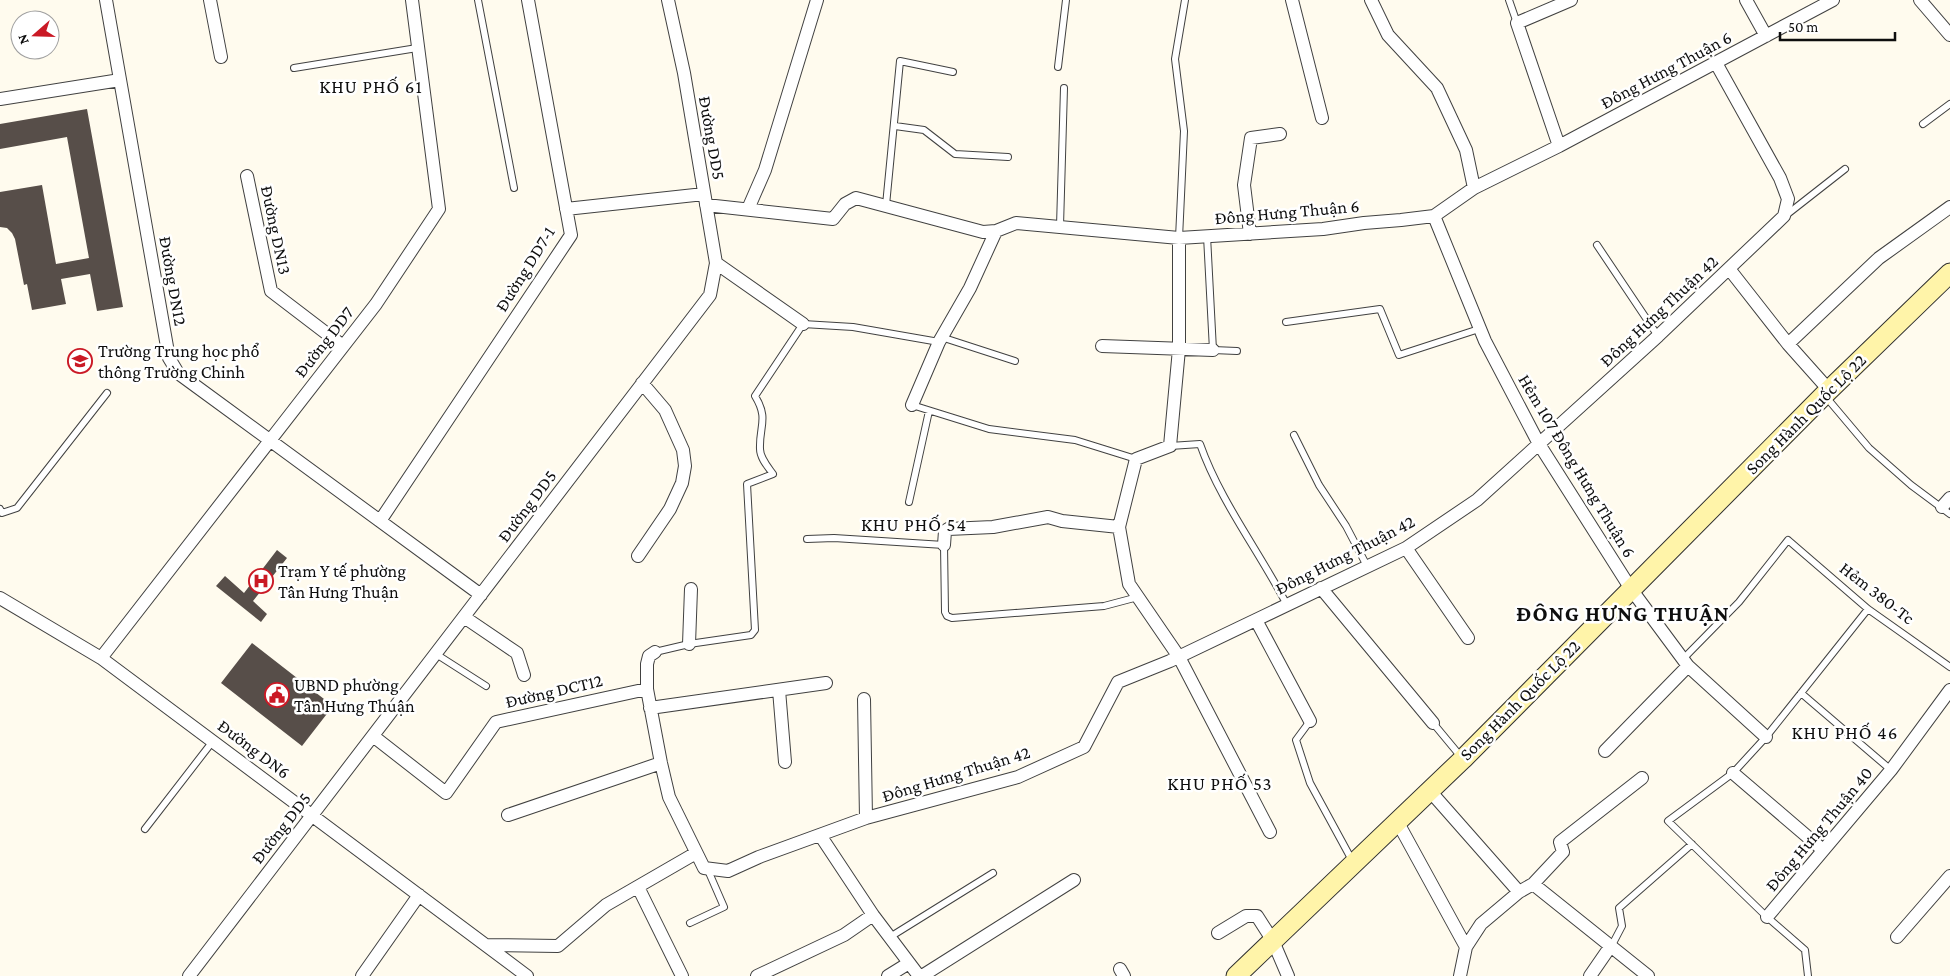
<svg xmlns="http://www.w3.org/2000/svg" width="1950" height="976" font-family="'Crimson Pro',serif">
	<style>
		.building { fill: #574e49 }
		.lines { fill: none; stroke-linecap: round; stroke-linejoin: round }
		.lane-casing { stroke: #414141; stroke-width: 8 }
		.street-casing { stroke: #414141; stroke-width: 14 }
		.secondary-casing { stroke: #303030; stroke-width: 21 }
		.lane { stroke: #fff; stroke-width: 6 }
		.street { stroke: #fff; stroke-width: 12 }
		.secondary { stroke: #fff4a9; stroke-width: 19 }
		.labels { text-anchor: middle; stroke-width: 5; stroke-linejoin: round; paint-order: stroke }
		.street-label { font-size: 18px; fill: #0e0e0e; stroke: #fff }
		.poi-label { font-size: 18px; fill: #0e0e0e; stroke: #fff; text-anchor: start }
		.neighbourhood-label { font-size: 19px; letter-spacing: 1px; fill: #0e0e0e; stroke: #fff }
		.district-label { font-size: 22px; font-weight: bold; letter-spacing: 1px; fill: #0e0e0e; stroke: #fff }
	</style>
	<rect width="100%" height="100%" fill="#fffbee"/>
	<path class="building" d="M87,109L123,307L97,311L90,274L61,279L66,304L32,310L27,284L24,285L15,239L12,233L7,228L0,227V192L42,185L56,264L89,258L67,137L0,149V124Z
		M277,550L287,558L253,601L267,614L261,622L216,586L225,576L244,593Z
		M252,643L333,706L302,746L221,683Z"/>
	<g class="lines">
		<defs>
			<path id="lane" d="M478,0L514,188
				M1509,0L1517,23
				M1058,67L1066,0
				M294,68L417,48
				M1923,124L1950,104
				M895,126L924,130L955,154L1008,157
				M886,205L900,61L953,72
				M1785,216L1845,169
				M1060,226L1064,88
				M1207,236L1213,350L1237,351
				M1179,238L1184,131L1175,59L1185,0
				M1597,245L1658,336
				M1286,322L1380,309L1399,355L1479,329
				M941,337L1015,361
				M1826,397L1869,448L1911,485L1950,514
				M912,405L989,429L1075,440L1136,459
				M1294,435L1319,485L1346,526L1367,566
				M1170,446L1200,444C1220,501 1259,551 1287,605
				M909,502L929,411
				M0,509L2,513L17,508L107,393
				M807,539L834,538L944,545L945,612L947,616L952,618L1104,606L1138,597
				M655,652L689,644L751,635L755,630L747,484L773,474C768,467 760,458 760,449C759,426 769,419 755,396L803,324L853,327L939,342
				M436,654L486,686
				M1683,659L1739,602L1788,540L1868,609L1950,667
				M1801,693L1891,770
				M1310,721L1296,740L1310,783L1353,862
				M1433,723L1462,758
				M145,829L213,741
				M690,923L724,907L707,868
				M890,937L993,873
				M1611,947L1622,926L1619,908L1692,844
				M1808,976L1805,950L1767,917L1668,821L1733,773L1766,737L1868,609"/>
			<path id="street" d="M106,0L169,358L178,373L481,595
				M210,0L221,57
				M1292,0L1322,118
				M1371,0L1388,35L1437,88L1466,150L1474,188
				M1746,0L1766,36
				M1920,0L1950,35
				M0,99L120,80
				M1559,146L1517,23L1571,0
				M247,176L271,291L343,346
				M706,205L833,219L845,204L856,198L983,232L996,231L1016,223L1179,238L1323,229L1364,223L1401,220L1434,216L1474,188L1559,146L1833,0
				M566,209L704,194
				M748,209L765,170L817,0
				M1434,216L1485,341L1539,444L1631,589L1688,666L1766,737
				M1250,234L1244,185L1251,138L1280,134
				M1179,238V349L1170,446L1136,459L1119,527L1129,584L1179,657L1270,832
				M716,263L803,324
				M1730,270L1788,344L1829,390
				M1788,344L1879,258L1950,207
				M1102,346L1213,350
				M912,405L939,342L970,288L996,231
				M1942,507L1950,498
				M380,521L571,235L528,0
				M944,545L945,531L948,529L993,527L1048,517L1062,521L1119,527
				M1406,548L1468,638
				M638,556L670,509L682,483L685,466L683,450L665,410L642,383
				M1321,588L1433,723
				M0,598L101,658L527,976
				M464,617L517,653L524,675
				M1256,620L1310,721
				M689,644L691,589
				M655,652L649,656L647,664V689L661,763L669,797L704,868L728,871L759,857L866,818L1018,777L1084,747L1118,682L1170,661L1406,548L1477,500L1658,336L1784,216L1788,199L1780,178L1716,63
				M101,658L376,304L439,209L412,0
				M779,690L785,762
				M864,699L866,818
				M650,708L826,683
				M373,736L446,793L496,722L647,689
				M1605,751L1688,666
				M1733,773L1823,850
				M1430,791L1519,892
				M508,815L661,763
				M1397,821L1466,947
				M820,835L873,915L919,976
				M1533,884L1648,976
				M638,887L682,976
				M1767,917L1891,770L1950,690
				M1218,933L1246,916H1257L1273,941L1288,976
				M1897,937L1950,876
				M486,945L558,946L606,905L696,853
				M1120,969L1124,976
				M189,976L710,295L716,263L684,73L668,0
				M362,976L419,895
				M757,976L844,935L873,915
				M888,976L909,963
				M922,976L1074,880
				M1460,976L1466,947L1481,924L1519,892L1533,884L1563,852L1560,842L1642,778
				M1590,976L1610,947"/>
			<path id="secondary" d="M1236,976L1463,759L1824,395L1950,273"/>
		</defs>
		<use href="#lane" class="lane-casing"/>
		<use href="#street" class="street-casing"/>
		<use href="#secondary" class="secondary-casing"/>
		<use href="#lane" class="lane"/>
		<use href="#street" class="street"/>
		<use href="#secondary" class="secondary"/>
	</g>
	<defs>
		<symbol id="school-ring" viewBox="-11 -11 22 22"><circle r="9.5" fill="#fff" stroke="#ca1925" stroke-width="1.5"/><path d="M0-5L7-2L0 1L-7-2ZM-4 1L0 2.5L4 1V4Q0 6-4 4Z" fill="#ca1925"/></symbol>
		<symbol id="hospital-ring" viewBox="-11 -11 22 22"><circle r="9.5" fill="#fff" stroke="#ca1925" stroke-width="1.5"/><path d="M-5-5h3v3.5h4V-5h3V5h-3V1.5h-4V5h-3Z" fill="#ca1925"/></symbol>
		<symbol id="civic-ring" viewBox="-11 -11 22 22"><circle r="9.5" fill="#fff" stroke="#ca1925" stroke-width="1.5"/><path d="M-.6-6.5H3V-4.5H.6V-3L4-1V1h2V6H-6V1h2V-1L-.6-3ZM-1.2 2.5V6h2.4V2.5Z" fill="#ca1925"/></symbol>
	</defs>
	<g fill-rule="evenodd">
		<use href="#school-ring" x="66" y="347" width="28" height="28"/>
		<use href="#hospital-ring" x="247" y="567" width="28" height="28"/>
		<use href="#civic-ring" x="263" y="681" width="28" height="28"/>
	</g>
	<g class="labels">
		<g class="street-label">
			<text transform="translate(1666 70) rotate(-28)" y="6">Đông Hưng Thuận 6</text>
			<text transform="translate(712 138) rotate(80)" y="6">Đường DD5</text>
			<text transform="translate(1287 212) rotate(-5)" y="6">Đông Hưng Thuận 6</text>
			<text transform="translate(276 230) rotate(78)" y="6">Đường DN13</text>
			<text transform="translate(525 269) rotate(-58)" y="6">Đường DD7-1</text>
			<text transform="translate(173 281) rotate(80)" y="6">Đường DN12</text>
			<text transform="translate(1659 311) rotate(-43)" y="6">Đông Hưng Thuận 42</text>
			<text transform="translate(324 342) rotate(-52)" y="6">Đường DD7</text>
			<text transform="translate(1806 414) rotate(-45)" y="6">Song Hành Quốc Lộ 22</text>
			<text transform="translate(1577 466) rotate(59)" y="6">Hẻm 107 Đông Hưng Thuận 6</text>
			<text transform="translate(527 506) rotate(-53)" y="6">Đường DD5</text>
			<text transform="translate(1345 555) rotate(-27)" y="6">Đông Hưng Thuận 42</text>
			<text transform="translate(1877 593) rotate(38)" y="6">Hẻm 380-Tc</text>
			<text transform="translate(554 691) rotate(-13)" y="6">Đường DCT12</text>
			<text transform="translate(1520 700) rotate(-45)" y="6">Song Hành Quốc Lộ 22</text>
			<text transform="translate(254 749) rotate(37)" y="6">Đường DN6</text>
			<text transform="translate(956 774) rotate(-17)" y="6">Đông Hưng Thuận 42</text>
			<text transform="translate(281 828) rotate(-52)" y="6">Đường DD5</text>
			<text transform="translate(1819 829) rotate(-50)" y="6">Đông Hưng Thuận 40</text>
		</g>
		<g class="poi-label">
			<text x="98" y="357">Trường Trung học phổ<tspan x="98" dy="21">thông Trường Chinh</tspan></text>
			<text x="278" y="577">Trạm Y tế phường<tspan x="278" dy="21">Tân Hưng Thuận</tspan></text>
			<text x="294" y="691">UBND phường<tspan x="294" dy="21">Tân Hưng Thuận</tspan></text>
		</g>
		<g class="neighbourhood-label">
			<text x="371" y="93">KHU PHỐ 61</text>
			<text x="914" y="531">KHU PHỐ 54</text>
			<text x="1845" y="739">KHU PHỐ 46</text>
			<text x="1220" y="790">KHU PHỐ 53</text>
		</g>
		<g class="district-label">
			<text x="1623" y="621">ĐÔNG HƯNG THUẬN</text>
		</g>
	</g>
	<g transform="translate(35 35) rotate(250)"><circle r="24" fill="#ffffff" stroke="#9f9f9f"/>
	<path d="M0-4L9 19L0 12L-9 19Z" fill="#ca1925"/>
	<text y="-8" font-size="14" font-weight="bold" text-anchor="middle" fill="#0e0e0e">N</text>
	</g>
	<path d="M1780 32v8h115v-8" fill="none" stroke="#0e0e0e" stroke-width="2.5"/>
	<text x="1788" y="32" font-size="15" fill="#0e0e0e" stroke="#ffffff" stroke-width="4" paint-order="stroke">50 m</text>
</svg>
